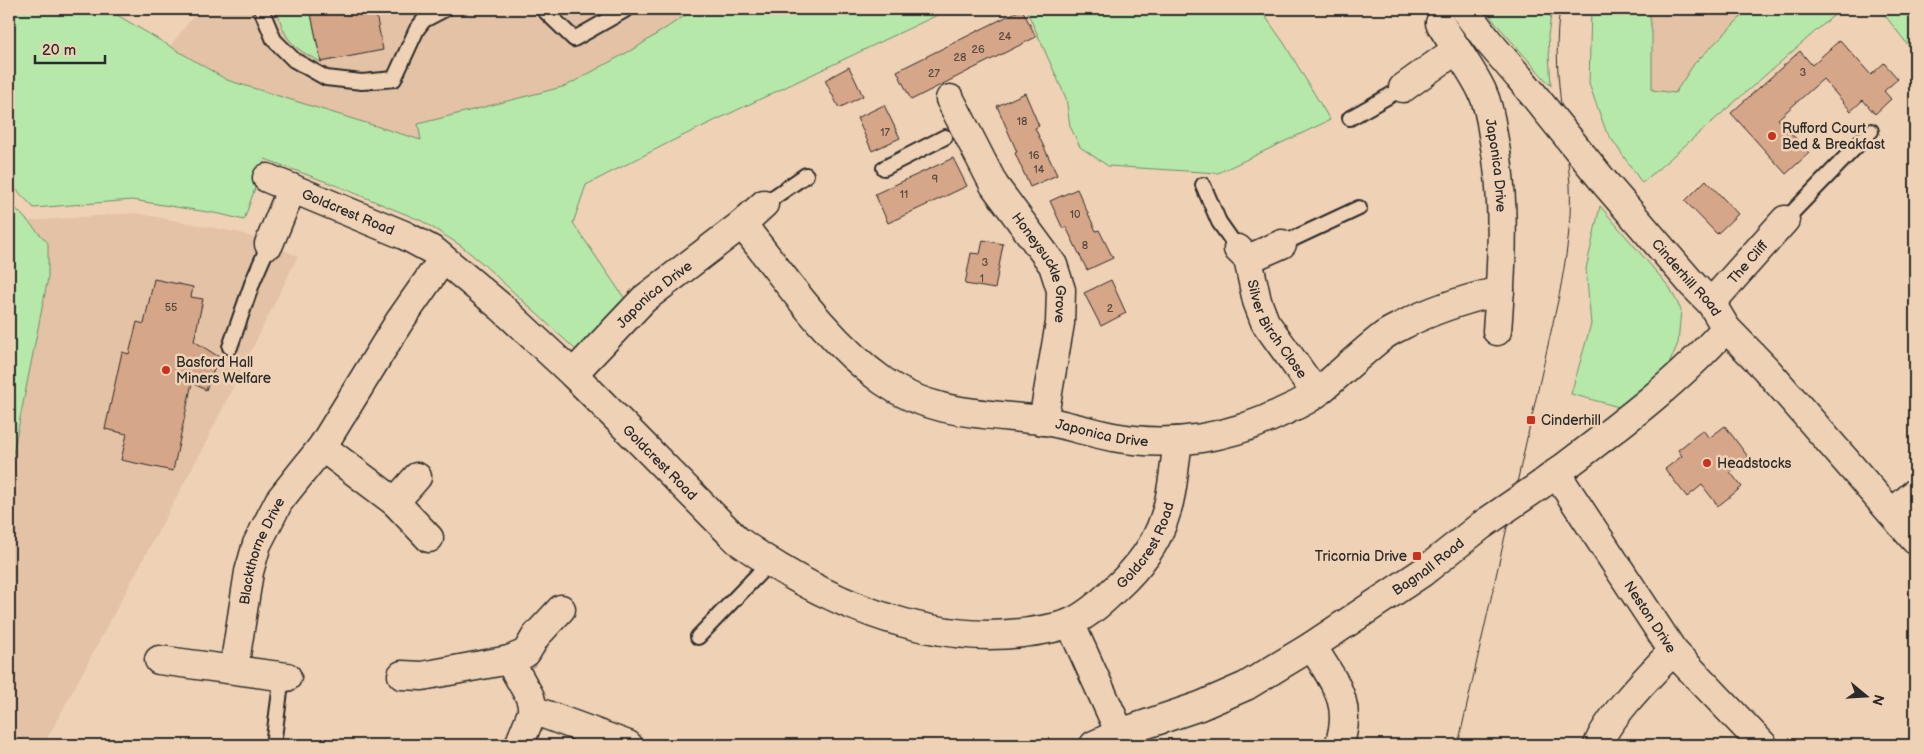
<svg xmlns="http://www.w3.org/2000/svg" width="1924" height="754" font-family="'Balsamiq Sans',sans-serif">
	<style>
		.built { fill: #e4c2a6 }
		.green { fill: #b5e8a9; stroke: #708a6a }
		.building { fill: #d6a689; stroke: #2b2b2b }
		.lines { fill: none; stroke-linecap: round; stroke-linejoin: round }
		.service-casing { stroke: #2b2b2b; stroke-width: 18 }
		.minor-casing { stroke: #2b2b2b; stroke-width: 31 }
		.tertiary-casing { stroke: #2b2b2b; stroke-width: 31 }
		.service { stroke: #efd2b5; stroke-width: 14 }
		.minor { stroke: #efd2b5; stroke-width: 28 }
		.tertiary { stroke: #efd2b5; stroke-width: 28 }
		.tram { stroke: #2b2b2b; stroke-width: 1 }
		.tertiary-bridge-casing { stroke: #2b2b2b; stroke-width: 31; stroke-linecap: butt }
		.tertiary-bridge { stroke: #efd2b5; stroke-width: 28 }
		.poi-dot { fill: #c8321e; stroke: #efd2b5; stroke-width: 2 }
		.labels { text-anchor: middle; stroke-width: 5; stroke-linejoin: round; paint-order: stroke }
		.number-label { font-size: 11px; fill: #564a42 }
		.poi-label { font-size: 14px; fill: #2b2b2b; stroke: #efd2b5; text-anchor: start }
		.street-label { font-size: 14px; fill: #2b2b2b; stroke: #efd2b5 }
	</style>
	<rect width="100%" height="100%" fill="#efd2b5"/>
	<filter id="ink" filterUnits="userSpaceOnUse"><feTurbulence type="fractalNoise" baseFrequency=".02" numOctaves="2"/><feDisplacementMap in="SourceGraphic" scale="10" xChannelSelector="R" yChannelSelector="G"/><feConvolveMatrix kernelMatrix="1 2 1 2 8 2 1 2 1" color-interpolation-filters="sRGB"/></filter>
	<g filter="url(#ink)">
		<path class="built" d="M199,9H719L605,81L448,142L415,140L227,80L170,46Z
			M1645,9H1841L1735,100L1647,90Z
			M135,213L241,233L298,256L204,446L47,739L79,745H9V474L48,277V243L28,221Z"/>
		<path class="green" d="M9,9H107L227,80L421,140L418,124L566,86L637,47L695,9H950L674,140L586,185L573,223L625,299L604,320L577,351L482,263L460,245L422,221L340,187L265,159L244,220L220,214L132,200L34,208L9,182Z
			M277,9H310L321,62C292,48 284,39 277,9Z
			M1026,9H1260L1284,43L1330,120L1218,173L1108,166L1080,147L1070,126L1066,98Z
			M1487,9H1552L1548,36L1551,86L1492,19Z
			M1591,9H1649L1652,34V90L1675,93L1694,64L1749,9H1841L1642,183L1606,131L1589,84Z
			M1880,9H1904L1915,21V54Z
			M9,201L48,243V278L9,474Z
			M1600,206L1670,288L1681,310L1678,343L1668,367L1619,407L1571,394L1591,324L1586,269Z"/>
		<path class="building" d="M310,9H375L383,50L321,62Z
			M1022,9L1036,37L911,100L897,71Z
			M1840,40L1871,75L1884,63L1898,79L1884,91L1891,99L1875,114L1863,100L1851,111L1823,79L1778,119L1809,153L1786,174L1731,113L1800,51L1812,65Z
			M849,67L863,96L839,108L825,80Z
			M1025,93L1039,126L1035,128L1057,175L1030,187L1015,153L1017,152L997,106Z
			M884,105L900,138L872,151L857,118Z
			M953,158L967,186L888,223L875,194Z
			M1706,180L1738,214L1717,234L1685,201Z
			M1077,189L1096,231L1099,230L1113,258L1087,270L1066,227L1063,229L1050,201Z
			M983,240L1003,244L995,289L965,284L971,253L980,254Z
			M154,279L193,287L191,297L203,299L194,341L219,357L206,390L192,383L173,471L121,460L127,434L105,429L122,352L129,354L137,322L144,324Z
			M1111,280L1126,313L1101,326L1084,293Z
			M1725,426L1749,458L1730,472L1742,487L1718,506L1702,485L1687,497L1665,469L1682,456L1678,450L1703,430L1709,438Z"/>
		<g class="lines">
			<defs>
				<path id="service" d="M261,9L274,40L294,60L326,78L362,82L394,79L417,29L424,20L445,9
					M543,9L574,39L627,9
					M1350,118L1403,88
					M884,168L945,137
					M1203,185L1219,222L1238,249
					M764,204L806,175
					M1785,220L1871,131
					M1282,244L1359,208
					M230,347L253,281L269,244
					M698,637L769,563
					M273,745L282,676"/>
				<g id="minor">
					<path id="s1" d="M1440,23C1453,45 1471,68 1482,91C1488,104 1491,120 1493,135C1506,199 1502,266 1497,331"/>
					<path d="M1403,88L1456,50"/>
					<path id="s2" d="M950,99L994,185L1053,265L1061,290L1060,323L1043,421"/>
					<path id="s3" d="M267,178L404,235L434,251L501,307L573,374L737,540C818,598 921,645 1022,633C1037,631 1055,629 1070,623C1086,616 1102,602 1115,589C1136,570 1155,547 1164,519C1173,495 1174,467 1178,441"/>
					<path id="s4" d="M742,224C785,278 827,341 883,381C931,415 984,413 1040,420C1064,424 1088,432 1113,437C1171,448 1231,438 1284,411C1295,406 1309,400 1318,392C1340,374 1360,354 1382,337C1388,332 1395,329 1401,326C1433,309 1466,299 1500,291"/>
					<path d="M269,244L292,188"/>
					<path id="s5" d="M1238,249L1248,259L1257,301L1265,322L1316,393"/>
					<path d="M1248,259L1282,244"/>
					<path id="s6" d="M1711,303L1785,220"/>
					<path id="s7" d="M573,374L644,299L742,224L764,204"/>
					<path d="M322,447L395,502L429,538"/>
					<path id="s8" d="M1556,473L1673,651L1763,745"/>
					<path d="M395,502L417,477"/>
					<path d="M1892,513L1915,493"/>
					<path d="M1070,623L1120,733"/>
					<path d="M1312,646C1333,681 1354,702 1339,745"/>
					<path d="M159,660L287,677"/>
					<path d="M509,660L530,697L533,710"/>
					<path id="s9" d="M234,668L249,572L257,544L279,501L322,447L399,322L443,259"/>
					<path d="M402,675L422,676L509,660L526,653L536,636L561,609"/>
					<path d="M519,745L533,710L628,745"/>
					<path d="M1598,745C1607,718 1652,673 1673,651"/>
				</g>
				<g id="tertiary">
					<path d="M1464,9L1488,41L1519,77"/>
					<path id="s10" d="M1605,183L1693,285L1711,303L1726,328L1766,369L1915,540"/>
					<path d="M1542,484C1605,436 1674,387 1726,328"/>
					<path id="s11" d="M1094,745L1120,733L1200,706L1246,686L1312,646L1423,572L1482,525"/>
				</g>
			</defs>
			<use href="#service" class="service-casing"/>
			<use href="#minor" class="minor-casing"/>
			<use href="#tertiary" class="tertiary-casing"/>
			<use href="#service" class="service"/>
			<use href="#minor" class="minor"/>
			<use href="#tertiary" class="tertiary"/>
			<path class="tram" d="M1458,745L1559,296C1566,259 1572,223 1570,185C1566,127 1551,67 1560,9"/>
			<defs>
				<path id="tertiary-bridge" d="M1519,77L1605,183
					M1482,525L1542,484"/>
			</defs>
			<use href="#tertiary-bridge" class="tertiary-bridge-casing"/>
			<use href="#tertiary-bridge" class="tertiary-bridge"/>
		</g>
	</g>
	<g class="poi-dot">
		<circle cx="1772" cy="136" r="5"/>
		<circle cx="166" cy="370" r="5"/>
		<rect x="1526" y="415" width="10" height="10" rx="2.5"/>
		<circle cx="1707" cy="463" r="5"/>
		<rect x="1412" y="551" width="10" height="10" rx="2.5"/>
	</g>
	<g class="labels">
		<g class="number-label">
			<text x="1005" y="40">24</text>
			<text x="978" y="53">26</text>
			<text x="960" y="61">28</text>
			<text x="1803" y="76">3</text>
			<text x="934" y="77">27</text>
			<text x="1022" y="125">18</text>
			<text x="885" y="136">17</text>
			<text x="1034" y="159">16</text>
			<text x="1039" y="173">14</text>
			<text x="935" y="183">9</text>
			<text x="904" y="198">11</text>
			<text x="1075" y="218">10</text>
			<text x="1085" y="249">8</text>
			<text x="985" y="266">3</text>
			<text x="982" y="282">1</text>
			<text x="171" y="311">55</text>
			<text x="1110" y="312">2</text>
		</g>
		<g class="poi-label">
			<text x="1782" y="133">Rufford Court<tspan x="1782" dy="16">Bed &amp; Breakfast</tspan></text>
			<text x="176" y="367">Basford Hall<tspan x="176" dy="16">Miners Welfare</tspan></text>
			<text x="1541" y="425">Cinderhill</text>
			<text x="1717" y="468">Headstocks</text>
			<text x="1407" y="561" text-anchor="end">Tricornia Drive</text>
		</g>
		<g class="street-label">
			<text dy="5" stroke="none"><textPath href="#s1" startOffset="156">Japonica Drive</textPath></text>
			<text dy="5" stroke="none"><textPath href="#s3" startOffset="88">Goldcrest Road</textPath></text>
			<text dy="5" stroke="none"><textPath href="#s6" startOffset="55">The Cliff</textPath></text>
			<text dy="5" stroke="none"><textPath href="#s2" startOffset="194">Honeysuckle Grove</textPath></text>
			<text dy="5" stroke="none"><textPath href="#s10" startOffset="125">Cinderhill Road</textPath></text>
			<text dy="5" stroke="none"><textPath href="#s7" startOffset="114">Japonica Drive</textPath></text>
			<text dy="5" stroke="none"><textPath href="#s5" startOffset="91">Silver Birch Close</textPath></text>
			<text dy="5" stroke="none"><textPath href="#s4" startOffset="439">Japonica Drive</textPath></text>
			<text dy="5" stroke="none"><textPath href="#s3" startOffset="492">Goldcrest Road</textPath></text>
			<text dy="5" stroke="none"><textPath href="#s3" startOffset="1068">Goldcrest Road</textPath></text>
			<text dy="5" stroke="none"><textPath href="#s9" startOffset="121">Blackthorne Drive</textPath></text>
			<text dy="5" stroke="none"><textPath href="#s11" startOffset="381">Bagnall Road</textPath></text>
			<text dy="5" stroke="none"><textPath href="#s8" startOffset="172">Neston Drive</textPath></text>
		</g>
	</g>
	<rect width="1924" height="754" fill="none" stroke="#efd2b5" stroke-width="30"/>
	<rect x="15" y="15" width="1894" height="724" fill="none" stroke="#2b2b2b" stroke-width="2" filter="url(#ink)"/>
	<g transform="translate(1866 696) rotate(108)" stroke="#efd2b5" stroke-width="4" paint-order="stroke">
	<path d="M0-4L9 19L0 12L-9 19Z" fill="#2b2b2b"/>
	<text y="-8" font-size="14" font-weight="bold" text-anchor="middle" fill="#2b2b2b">N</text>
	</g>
	<path d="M35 55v8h70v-8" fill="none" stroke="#2b2b2b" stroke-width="2.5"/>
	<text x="42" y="55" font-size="15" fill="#2b2b2b" stroke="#efd2b5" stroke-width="4" paint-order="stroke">20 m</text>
</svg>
